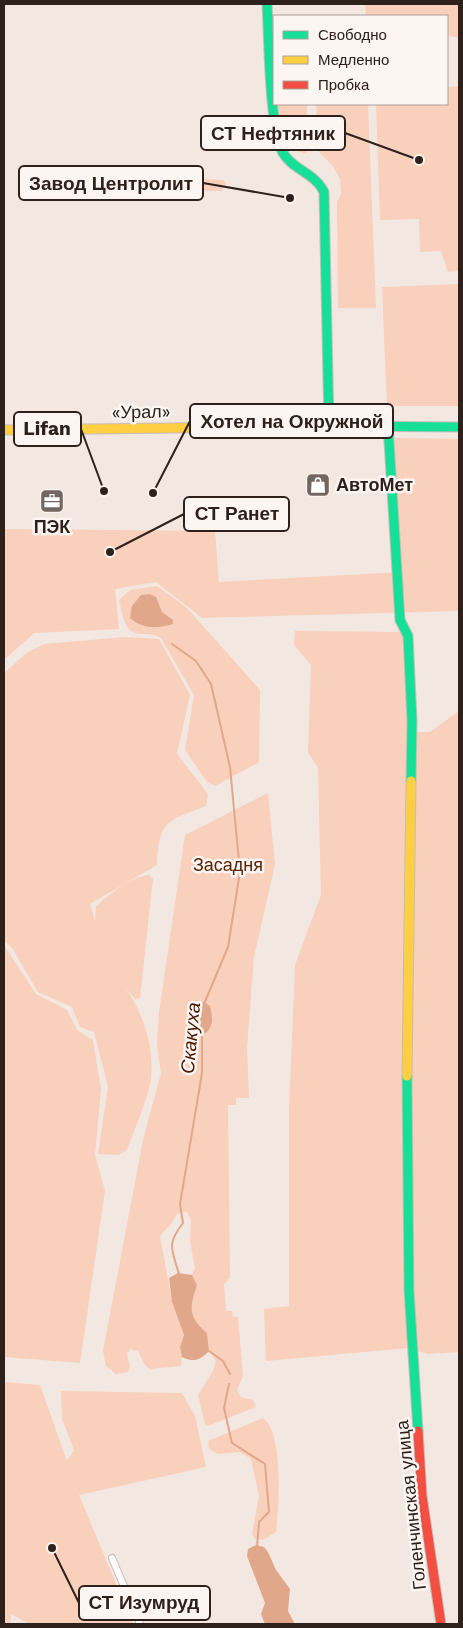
<svg xmlns="http://www.w3.org/2000/svg" width="463" height="1628" font-family="'Work Sans',sans-serif">
	<style>
		.green { fill: #f8d0bc }
		.water { fill: #e0a78a }
		.lines { fill: none; stroke-linecap: round; stroke-linejoin: round }
		.stream { stroke: #e0a78a; stroke-width: 2 }
		.street-casing { stroke: #c8bcb6; stroke-width: 8 }
		.fast-casing { stroke: #c8bcb6; stroke-width: 11 }
		.slow-casing { stroke: #c8bcb6; stroke-width: 11 }
		.jam-casing { stroke: #c8bcb6; stroke-width: 11 }
		.street { stroke: #fdfbfa; stroke-width: 6 }
		.fast { stroke: #16e098; stroke-width: 9 }
		.slow { stroke: #ffcf43; stroke-width: 9 }
		.jam { stroke: #f24e42; stroke-width: 9 }
		.labels { text-anchor: middle; stroke-width: 5; stroke-linejoin: round; paint-order: stroke }
		.street-label { font-size: 18px; fill: #2e201a; stroke: #fdf5f1 }
		.poi-label { font-size: 18px; font-weight: bold; fill: #2e201a; stroke: #fdf5f1; text-anchor: start }
		.park-label { font-size: 18px; fill: #552406; stroke: #fdf5f1 }
		.water-label { font-size: 19px; font-style: italic; fill: #4a1a00; stroke: #fdf5f1 }
		.leader { fill: none; stroke: #2e201a; stroke-width: 2 }
		.callout-dot { fill: #2e201a; stroke: #fdf5f1; stroke-width: 2 }
		.callout { fill: #fdf5f1; stroke: #2e201a; stroke-width: 2 }
		.callout-label { font-size: 19px; text-anchor: middle; font-weight: bold; fill: #2e201a }
	</style>
	<rect width="100%" height="100%" fill="#f3e7e1"/>
	<path class="green" d="M365,4H459V38L447,35V16H366Z
		M459,86V271L448,272L441,251L420,252L419,219L380,220L376,104H447V87Z
		M278,104H307L306,154L283,146L279,137Z
		M316,104H368L376,308H338L337,202L341,194L340,179L333,166L319,152Z
		M176,178L223,180L226,183L222,191H175L171,183Z
		M459,284V406H387L382,287Z
		M394,438L459,439V611L202,618L156,582L115,589L119,629L34,633L4,660V529L215,531L219,582L402,572Z
		M157,586L187,608L260,690L259,762L215,786L207,782L185,750L194,695L161,638C154,634 148,634 141,634C123,633 123,615 119,600L130,590Z
		M295,631L401,632L407,635L411,732H430L459,711V1352L428,1354L408,1348L266,1361L264,1309L289,1306V1109L295,965L321,895L318,768L308,752L311,665L294,645Z
		M124,637L159,639L190,695L177,754L208,794L206,806C167,821 159,820 157,865L90,904L95,921L96,906C110,894 130,877 149,875L153,879L140,998L135,999L125,987C143,1013 154,1045 151,1077C150,1094 133,1133 127,1150L119,1155L98,1154L108,1087L94,1032L80,1027L72,1007L38,992L12,948L4,940V673L28,652L44,644Z
		M268,793L275,864L254,957L247,1048L249,1098H236V1105H228L230,1278L224,1284L226,1311H232L233,1317H238L243,1376L237,1390L241,1397L253,1400L256,1407L208,1426L205,1425L198,1395L213,1371L216,1361L209,1351L207,1333C187,1316 190,1307 197,1285L192,1275L195,1268L190,1241L191,1219L186,1211L177,1214L172,1223L160,1236L172,1302L184,1335L180,1347L182,1357L181,1365C170,1369 162,1366 151,1370L145,1365L138,1351L130,1349L127,1354L130,1366L128,1372L116,1374L106,1366L103,1351L143,1140L161,1073L157,1044L159,1012L185,835Z
		M4,945L36,994L67,1010L77,1030L93,1040L101,1089L95,1155L105,1191L80,1363L4,1357Z
		M4,1382L40,1385L67,1461L74,1450L62,1419L61,1391L182,1393L195,1416L206,1467L79,1495L133,1624H29L11,1614L10,1624H4Z
		M263,1418C284,1433 279,1507 276,1532L263,1540L255,1539L252,1534L259,1496L251,1459L240,1452L218,1454L209,1449L208,1441Z"/>
	<path class="water" d="M150,594L156,597L162,612L173,620V624C157,629 142,629 130,618L132,606L141,595Z
		M201,1002H204L210,1006C213,1017 214,1030 202,1035L198,1034L192,1024V1010Z
		M178,1273L192,1275L197,1285C190,1307 187,1316 207,1333L209,1351C200,1360 194,1363 182,1357L180,1347L184,1335L172,1302L169,1278Z
		M256,1545L264,1547L268,1552L276,1570L290,1589L288,1611L295,1624H265L261,1614L265,1603L247,1556L248,1549Z"/>
	<g class="lines">
		<path class="stream" d="M172,644L196,661L211,684L230,767L240,872L228,947L204,1004
			M179,1274C172,1249 166,1245 183,1223L180,1204L202,1073V1034
			M209,1351L223,1361L230,1374
			M229,1384L224,1408L232,1443L265,1464L269,1512L259,1522L257,1548"/>
		<defs>
			<path id="street" d="M112,1558L140,1624"/>
			<path id="fast" d="M267,4C269,37 269,127 283,153C293,170 315,173 324,192L329,426
				M388,425L400,620L408,636L412,721L411,781
				M331,426L459,427
				M407,1076L409,1291L418,1431"/>
			<path id="slow" d="M4,430L331,426
				M407,1076L411,781"/>
			<path id="jam" d="M418,1431L422,1496L441,1624"/>
		</defs>
		<use href="#street" class="street-casing"/>
		<use href="#fast" class="fast-casing"/>
		<use href="#slow" class="slow-casing"/>
		<use href="#jam" class="jam-casing"/>
		<use href="#street" class="street"/>
		<use href="#fast" class="fast"/>
		<use href="#slow" class="slow"/>
		<use href="#jam" class="jam"/>
	</g>
	<defs>
		<symbol id="shop-square" viewBox="-11 -11 22 22"><rect x="-9" y="-9" width="18" height="18" rx="4" fill="#736660" stroke="#fdf5f1"/><path d="M-5-2.5h2.3a2.7 3.5 0 0 1 5.4 0H5L5.5 6h-11ZM-1.5-2.5h3a1.5 2.3 0 0 0-3 0Z" fill="#fff"/></symbol>
		<symbol id="office-square" viewBox="-11 -11 22 22"><rect x="-9" y="-9" width="18" height="18" rx="4" fill="#736660" stroke="#fdf5f1"/><path d="M-6-3h4V-5.5h4V-3h4V5H-6ZM-1-4.5V-3h2v-1.5ZM-6 0V1H6V0Z" fill="#fff"/></symbol>
	</defs>
	<g fill-rule="evenodd">
		<use href="#shop-square" x="304" y="471" width="28" height="28"/>
		<use href="#office-square" x="38" y="487" width="28" height="28"/>
	</g>
	<g class="labels">
		<g class="street-label">
			<text transform="translate(141 412) rotate(-1)" y="6">«Урал»</text>
			<text transform="translate(411 1505) rotate(-96)" y="6">Голенчинская улица</text>
		</g>
		<g class="poi-label">
			<text x="336" y="491">АвтоМет</text>
			<text x="52" y="533" text-anchor="middle">ПЭК</text>
		</g>
		<g class="park-label">
			<text x="228" y="871">Засадня</text>
		</g>
		<g class="water-label">
			<text transform="translate(190 1038) rotate(-85)" y="7">Скакуха</text>
		</g>
	</g>
	<path class="leader" d="M419 160L345 133M290 198L203 183M153 493L190 421M104 491L81 429M110 552L184 514M52 1548L79 1603"/>
	<g class="callout-dot">
		<circle cx="419" cy="160" r="5"/>
		<circle cx="290" cy="198" r="5"/>
		<circle cx="153" cy="493" r="5"/>
		<circle cx="104" cy="491" r="5"/>
		<circle cx="110" cy="552" r="5"/>
		<circle cx="52" cy="1548" r="5"/>
	</g>
	<g class="callout">
		<rect x="201" y="116" width="144" height="34" rx="5"/>
		<rect x="19" y="166" width="184" height="34" rx="5"/>
		<rect x="190" y="404" width="203" height="34" rx="5"/>
		<rect x="14" y="412" width="67" height="34" rx="5"/>
		<rect x="184" y="497" width="105" height="34" rx="5"/>
		<rect x="79" y="1586" width="131" height="34" rx="5"/>
	</g>
	<g class="callout-label">
		<text x="273" y="140">СТ Нефтяник</text>
		<text x="111" y="190">Завод Центролит</text>
		<text x="292" y="428">Хотел на Окружной</text>
		<text x="47" y="435">Lifan</text>
		<text x="237" y="520">СТ Ранет</text>
		<text x="144" y="1609">СТ Изумруд</text>
	</g>
	<rect width="463" height="1628" fill="none" stroke="#2e201a" stroke-width="10"/>
	<rect x="273" y="15" width="175" height="90" fill="#fdf5f1" stroke="#aaa09b"/>
	<rect x="283" y="31" width="25" height="8" fill="#16e098" stroke="#aaa09b"/>
	<text x="318" y="40" font-size="15" fill="#2e201a">Свободно</text>
	<rect x="283" y="56" width="25" height="8" fill="#ffcf43" stroke="#aaa09b"/>
	<text x="318" y="65" font-size="15" fill="#2e201a">Медленно</text>
	<rect x="283" y="81" width="25" height="8" fill="#f24e42" stroke="#aaa09b"/>
	<text x="318" y="90" font-size="15" fill="#2e201a">Пробка</text>
</svg>
